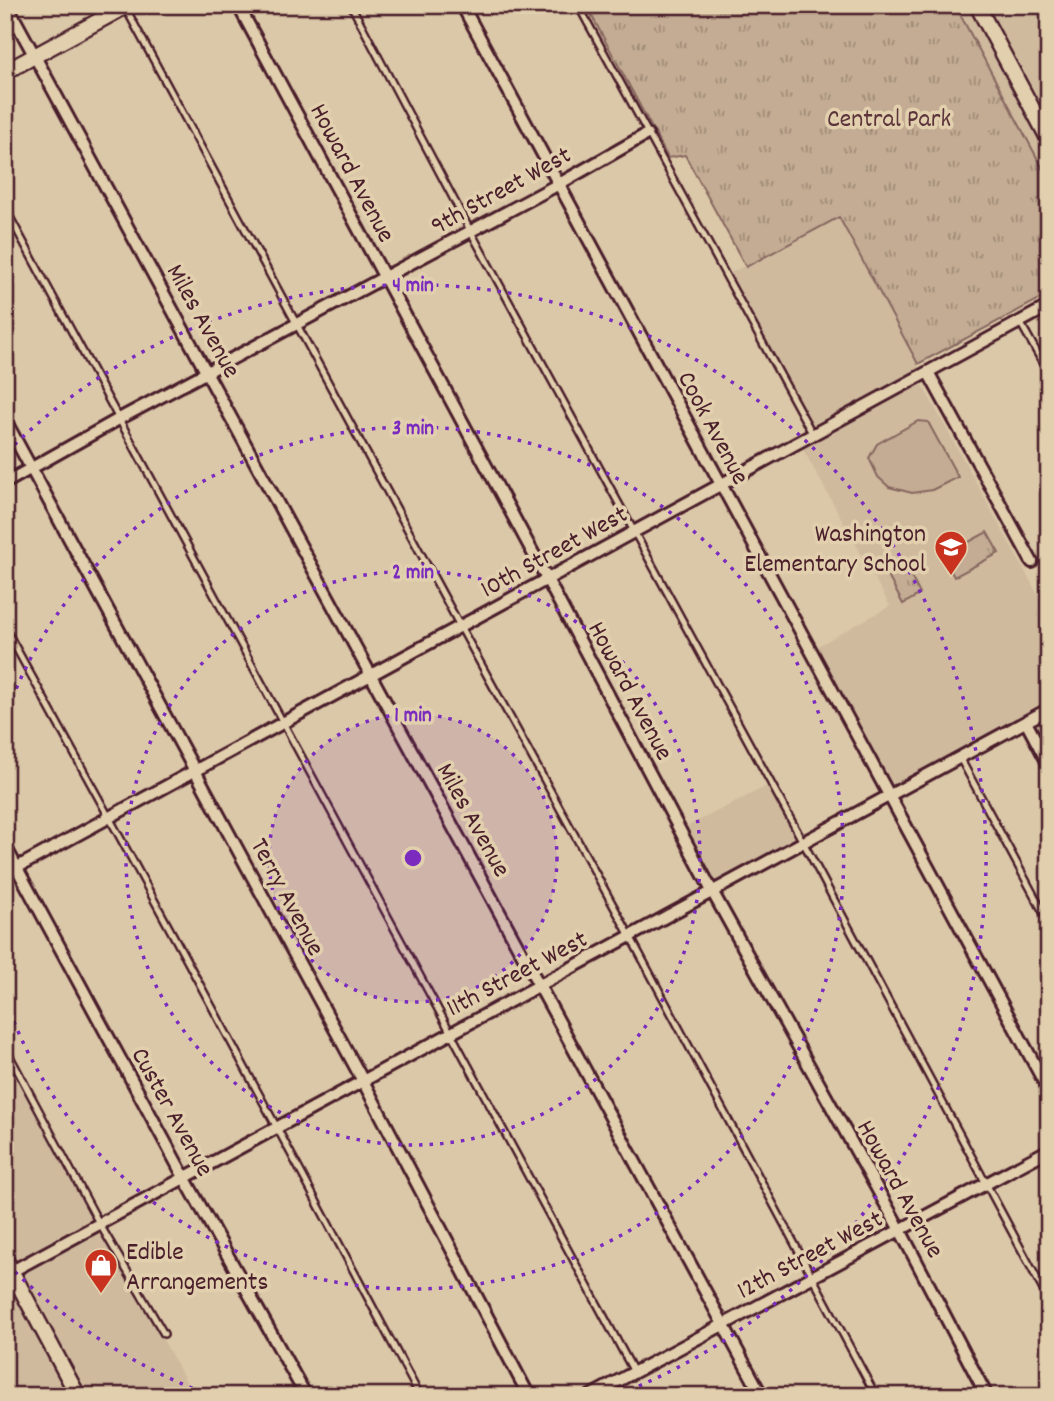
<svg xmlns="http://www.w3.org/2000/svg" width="1054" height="1401" font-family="Dekko,sans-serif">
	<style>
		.built { fill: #cfba9e }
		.grass { fill: #c3ac93; stroke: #86665f; stroke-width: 2 }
		.park { fill: url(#park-tufts); stroke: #86665f; stroke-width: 2 }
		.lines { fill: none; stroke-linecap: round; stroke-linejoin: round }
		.lane-casing { stroke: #4a1f2b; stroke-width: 10 }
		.street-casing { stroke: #4a1f2b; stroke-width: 16 }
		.secondary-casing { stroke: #4a1f2b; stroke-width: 19 }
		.lane { stroke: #e1cfad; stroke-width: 5 }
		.street { stroke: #e1cfad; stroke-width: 10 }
		.secondary { stroke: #e1cfad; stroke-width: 14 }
		.ring { fill: none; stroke: #7b2cbf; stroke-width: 3.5; stroke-dasharray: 3.5 7 }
		.labels { text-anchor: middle; stroke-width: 7; stroke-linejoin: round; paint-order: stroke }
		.park-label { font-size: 26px; fill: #5c343b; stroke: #e1cfad }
		.street-label { font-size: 26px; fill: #4a1f2b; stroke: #e1cfad }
		.poi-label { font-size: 26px; fill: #4a1f2b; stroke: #e1cfad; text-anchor: end }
		.centre { fill: #7b2cbf; stroke: #e1cfad; stroke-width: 3.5 }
		.ring-label { font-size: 21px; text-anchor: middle; font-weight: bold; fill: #7b2cbf; stroke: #e1cfad; stroke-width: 7; stroke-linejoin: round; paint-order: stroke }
	</style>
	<defs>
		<pattern id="park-tufts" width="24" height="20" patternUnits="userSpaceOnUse" patternTransform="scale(1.75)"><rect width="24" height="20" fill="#c3ac93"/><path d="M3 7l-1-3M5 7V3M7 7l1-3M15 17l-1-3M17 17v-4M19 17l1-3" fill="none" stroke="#a08b78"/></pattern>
	</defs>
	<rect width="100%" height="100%" fill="#dbc8a8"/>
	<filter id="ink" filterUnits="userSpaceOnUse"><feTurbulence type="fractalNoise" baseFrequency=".0143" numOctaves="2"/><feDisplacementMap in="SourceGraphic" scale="14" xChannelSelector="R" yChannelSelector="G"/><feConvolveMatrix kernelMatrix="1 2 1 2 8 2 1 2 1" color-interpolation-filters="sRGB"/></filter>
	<g filter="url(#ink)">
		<path class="built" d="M955,5H1049V180Z
			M839,217L918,364V377L1049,615V765L1026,722L890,795L811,650L890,606L799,442L812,435L726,275Z
			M771,784L803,842L712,891L680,830Z
			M5,1047L99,1223L194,1396H5Z"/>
		<path class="grass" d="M918,421L928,422L958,477L932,490L912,493L889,487L878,477L869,458L877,444Z"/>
		<path class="park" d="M586,5H955L1049,180V294L918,364L839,217L746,267L685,155L668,158Z
			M987,532L999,553L954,577L943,556Z
			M901,557L920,594L903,604L883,567Z"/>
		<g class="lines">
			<defs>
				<path id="lane" d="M351,5L471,232L803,842L1049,1301
					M578,5L813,435
					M125,7L460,626L630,936L876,1396
					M5,208L634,1372
					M1020,322L1049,374
					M5,628C146,883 284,1139 420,1396
					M960,758L1049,923
					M5,1047L99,1223L164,1334"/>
				<path id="street" d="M7,5L762,1396
					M238,5L547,579L712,891L900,1230L987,1396
					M462,5L1049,1091
					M928,372L1032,562
					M5,420L363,1081L529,1396
					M5,483L119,419L559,184L647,134
					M1026,722L1049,765
					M5,846L184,1177L306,1396
					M5,874L1049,306
					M5,1275L1049,709
					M590,1396L1049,1150"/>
				<path id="secondary" d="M977,5L1049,140
					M5,72L128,5
					M5,1259L78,1396"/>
			</defs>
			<use href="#lane" class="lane-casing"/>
			<use href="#street" class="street-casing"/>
			<use href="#secondary" class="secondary-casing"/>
			<use href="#lane" class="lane"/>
			<use href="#street" class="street"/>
			<use href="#secondary" class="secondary"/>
		</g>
	</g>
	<circle cx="413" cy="858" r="144" fill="#7b2cbf" fill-opacity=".12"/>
	<g class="ring">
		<circle cx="413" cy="858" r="144"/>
		<circle cx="413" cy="858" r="287"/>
		<path d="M5 718A431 431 0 1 1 5 998"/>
		<path d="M212 1396A574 574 0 0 1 7 1264M7 452A574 574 0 1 1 614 1396"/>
	</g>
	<defs>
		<symbol id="school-pin" viewBox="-11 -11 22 30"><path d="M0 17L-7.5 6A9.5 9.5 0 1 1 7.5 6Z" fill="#c8321e" stroke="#e1cfad"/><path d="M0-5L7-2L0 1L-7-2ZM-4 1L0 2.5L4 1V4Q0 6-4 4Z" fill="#fff"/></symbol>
		<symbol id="shop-pin" viewBox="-11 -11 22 30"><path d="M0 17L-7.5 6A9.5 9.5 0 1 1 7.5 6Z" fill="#c8321e" stroke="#e1cfad"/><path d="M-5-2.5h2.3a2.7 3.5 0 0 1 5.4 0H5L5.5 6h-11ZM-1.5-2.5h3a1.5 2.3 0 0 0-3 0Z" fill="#fff"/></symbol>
	</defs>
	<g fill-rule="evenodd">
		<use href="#school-pin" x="932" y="528" width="38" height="52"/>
		<use href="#shop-pin" x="82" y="1246" width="38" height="52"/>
	</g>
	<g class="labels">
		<g class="park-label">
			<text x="889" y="126">Central Park</text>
		</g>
		<g class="street-label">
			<text transform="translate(354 172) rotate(62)" y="9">Howard Avenue</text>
			<text transform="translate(500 189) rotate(-29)" y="9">9th Street West</text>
			<text transform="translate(205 320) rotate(61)" y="9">Miles Avenue</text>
			<text transform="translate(715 427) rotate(62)" y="9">Cook Avenue</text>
			<text transform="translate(553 550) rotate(-29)" y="9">10th Street West</text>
			<text transform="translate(632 690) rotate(62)" y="9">Howard Avenue</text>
			<text transform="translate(475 819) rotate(61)" y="9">Miles Avenue</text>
			<text transform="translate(289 896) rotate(62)" y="9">Terry Avenue</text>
			<text transform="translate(516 972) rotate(-28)" y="9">11th Street West</text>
			<text transform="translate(174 1111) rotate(61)" y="9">Custer Avenue</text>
			<text transform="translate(902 1188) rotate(61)" y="9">Howard Avenue</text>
			<text transform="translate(809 1253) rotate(-28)" y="9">12th Street West</text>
		</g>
		<g class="poi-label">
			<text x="926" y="541">Washington<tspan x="926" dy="30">Elementary School</tspan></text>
			<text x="126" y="1259" text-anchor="start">Edible<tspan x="126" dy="30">Arrangements</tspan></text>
		</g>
	</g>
	<circle cx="413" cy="858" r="10" class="centre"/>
	<g class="ring-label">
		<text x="413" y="291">4 min</text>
		<text x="413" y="434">3 min</text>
		<text x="413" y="578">2 min</text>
		<text x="413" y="721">1 min</text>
	</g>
	<rect width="1054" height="1401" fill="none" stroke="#e1cfad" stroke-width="28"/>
	<rect x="14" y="14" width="1026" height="1373" fill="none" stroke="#4a1f2b" stroke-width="2.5" filter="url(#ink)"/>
</svg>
